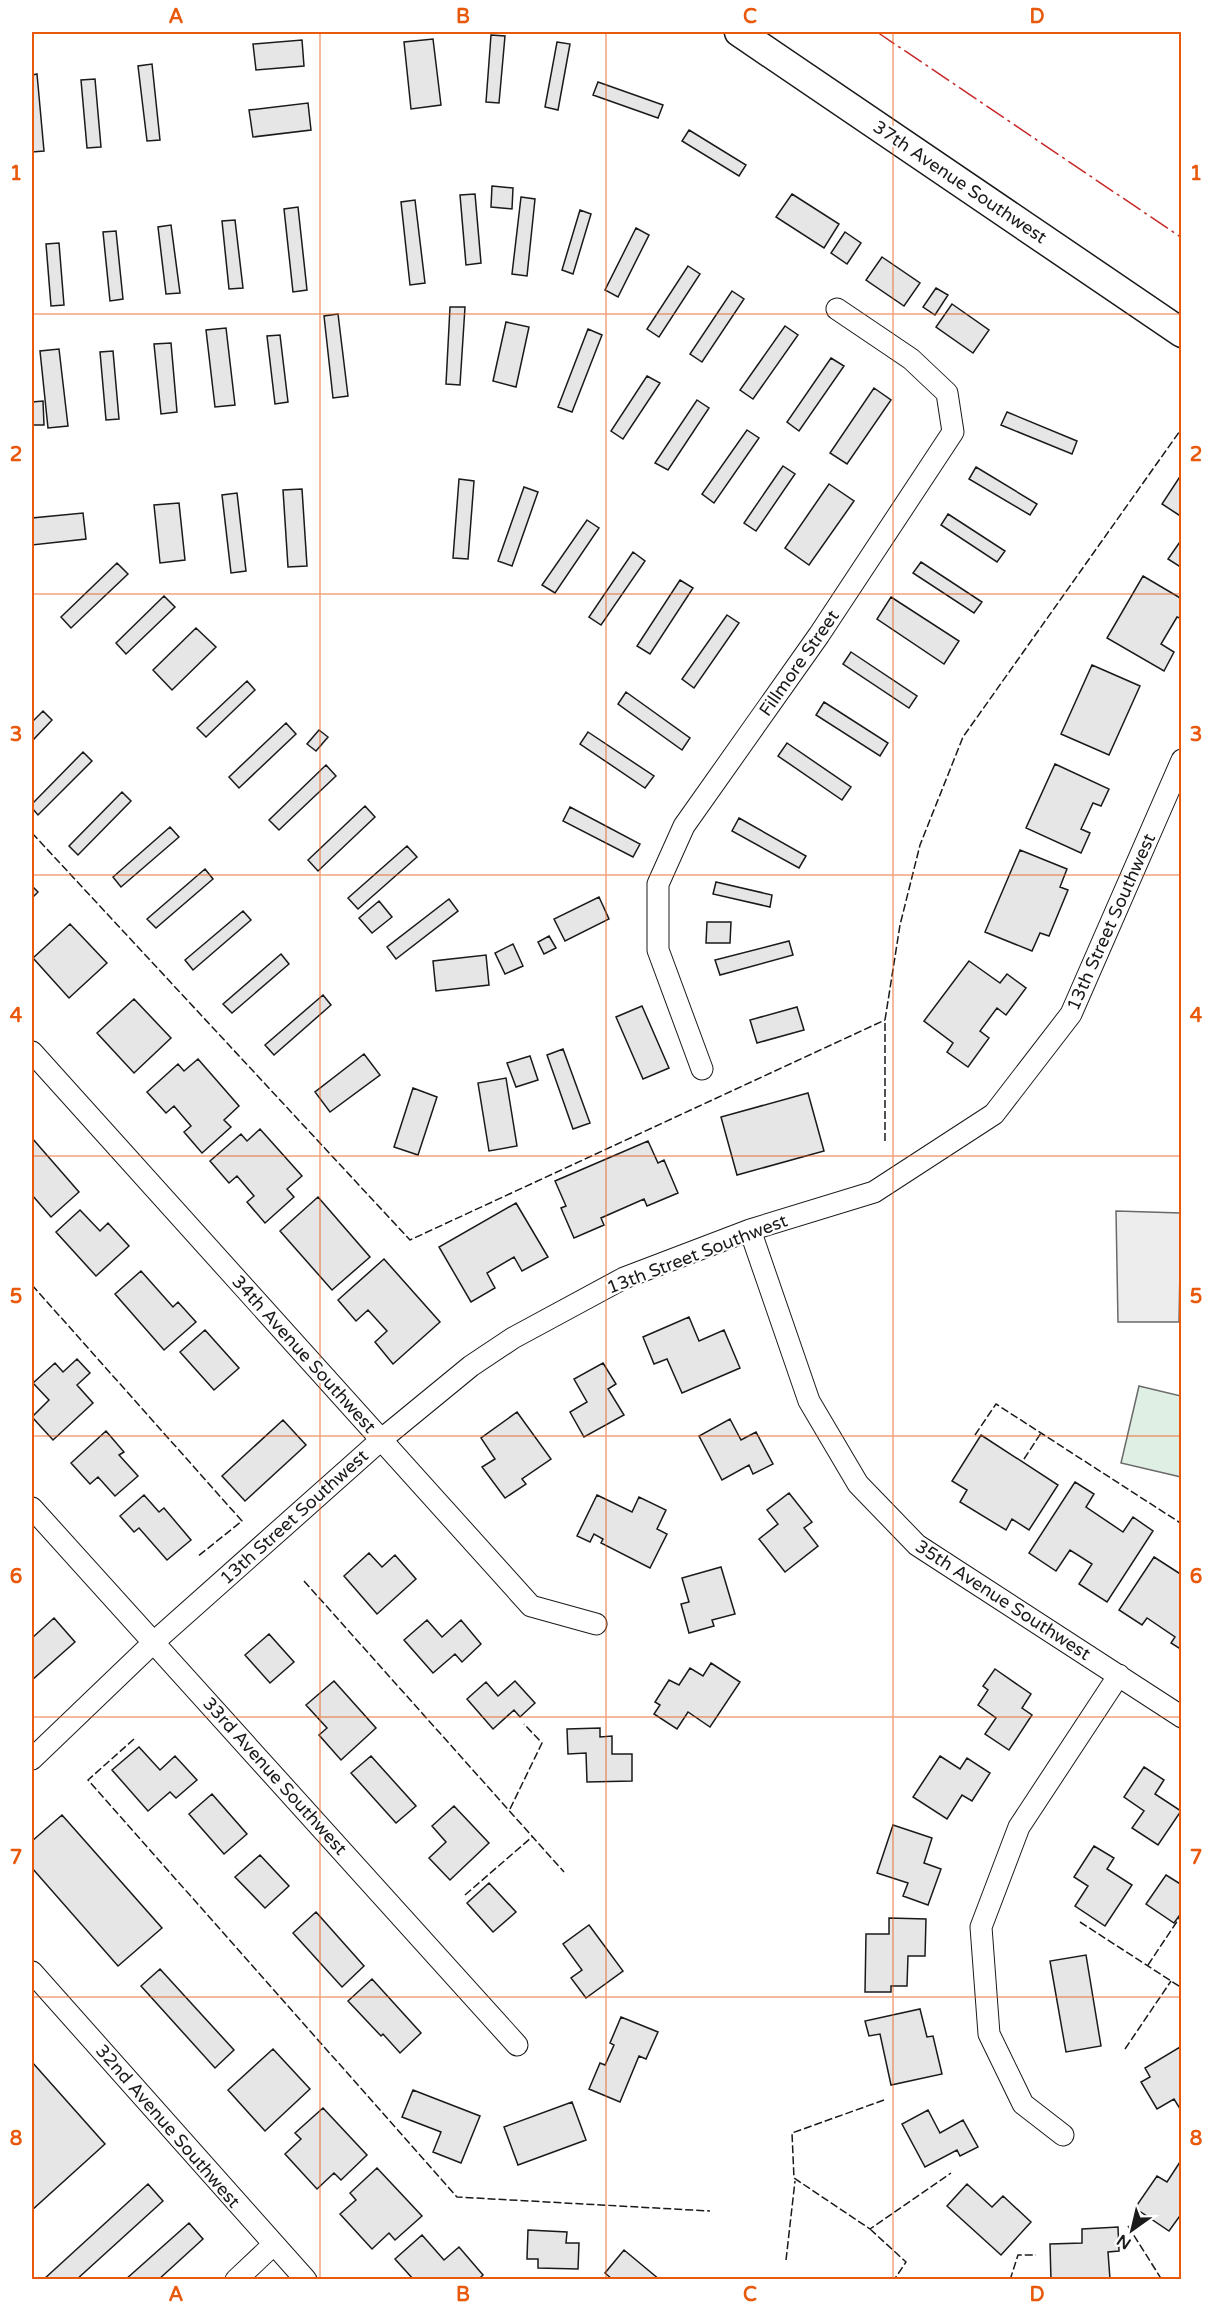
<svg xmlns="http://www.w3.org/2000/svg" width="1213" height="2311" font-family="'Varela Round',sans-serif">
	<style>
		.green { fill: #e0efe3; stroke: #6a6a6a; stroke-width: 1.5 }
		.parking { fill: #ededed; stroke: #6a6a6a; stroke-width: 1.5 }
		.building { fill: #e6e6e6; stroke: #1a1a1a; stroke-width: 1.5 }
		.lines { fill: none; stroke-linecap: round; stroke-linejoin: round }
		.minor-casing { stroke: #1a1a1a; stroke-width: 23 }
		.secondary-casing { stroke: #1a1a1a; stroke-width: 31 }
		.minor { stroke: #fff; stroke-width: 21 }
		.secondary { stroke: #fff; stroke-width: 28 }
		.fence { stroke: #1a1a1a; stroke-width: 1.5; stroke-dasharray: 8 3; stroke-linecap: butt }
		.power { stroke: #c62828; stroke-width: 1.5; stroke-dasharray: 21 4.5 3 4.5; stroke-linecap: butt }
		.grid { fill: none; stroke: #e8590c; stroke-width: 1.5; stroke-opacity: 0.55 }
		.labels { text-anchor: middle; stroke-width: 4.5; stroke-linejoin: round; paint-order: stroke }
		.street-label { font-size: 18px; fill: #1a1a1a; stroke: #fff }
		.neatline { fill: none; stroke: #e8590c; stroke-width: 2 }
		.grid-label { font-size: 20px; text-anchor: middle; font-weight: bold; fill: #e8590c }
	</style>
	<rect width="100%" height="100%" fill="#fff"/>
	<path class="green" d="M1139,1386L1181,1396V1477L1121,1463Z"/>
	<path class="parking" d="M1116,1211L1181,1213L1179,1322H1118Z"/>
	<path class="building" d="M491,35L505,36L499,103L486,102Z
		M433,39L441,105L411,109L404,42Z
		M302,40L304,66L256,70L253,44Z
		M557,42L570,44L558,110L545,107Z
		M152,64L160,140L147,141L138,66Z
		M37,74L44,151L32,152V75Z
		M95,79L101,147L87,148L81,80Z
		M598,82L663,105L658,118L593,95Z
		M308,103L311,130L253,137L249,110Z
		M689,130L746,165L739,176L682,141Z
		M492,186L513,188L512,209L491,207Z
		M475,194L481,263L466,265L460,195Z
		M792,194L839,224L824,248L776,217Z
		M521,197L535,199L527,276L512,274Z
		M415,200L425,283L410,285L401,202Z
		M298,207L307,290L293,292L284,209Z
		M580,210L591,214L573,274L562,270Z
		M235,220L243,288L229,289L222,221Z
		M171,225L180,293L166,294L158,227Z
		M636,228L649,235L618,297L605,290Z
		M116,231L123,299L110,301L103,232Z
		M845,232L861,243L847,264L831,253Z
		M59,243L64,305L51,306L46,244Z
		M882,257L920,283L904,306L866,280Z
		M688,266L700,274L659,337L647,329Z
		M936,288L948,295L935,315L923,307Z
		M732,291L744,299L702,362L690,354Z
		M952,304L989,330L973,353L936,327Z
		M450,307H465L460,385L446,384Z
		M338,314L348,396L333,398L324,316Z
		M506,322L529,327L516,387L493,381Z
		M785,326L798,335L753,399L740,390Z
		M226,328L235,405L215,407L206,330Z
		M588,329L602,335L572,412L558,407Z
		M280,335L288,402L275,404L267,336Z
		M171,343L177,412L161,414L154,344Z
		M59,349L68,426L48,428L40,351Z
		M113,351L119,419L106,420L100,352Z
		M831,358L844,366L799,431L787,422Z
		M647,376L660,383L623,439L611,431Z
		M874,388L891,400L847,464L830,453Z
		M697,400L709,408L668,470L655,463Z
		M43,401L44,425H32V402Z
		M1007,412L1077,441L1072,454L1001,425Z
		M747,430L759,438L714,503L702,494Z
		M783,466L795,474L756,531L744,523Z
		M976,467L1037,504L1030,515L969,479Z
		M1181,475H1182V517L1162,504Z
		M459,479L474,481L468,559L453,558Z
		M829,484L854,501L809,565L785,548Z
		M524,487L538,492L512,566L498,561Z
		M302,489L307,566L288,567L283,490Z
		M237,493L246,571L231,573L222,495Z
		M179,503L185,560L160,563L154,505Z
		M83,513L86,539L32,545V518Z
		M948,514L1005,551L997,562L941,525Z
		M587,520L599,528L555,593L542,585Z
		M1182,539V568L1168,559Z
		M633,552L645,561L601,625L589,617Z
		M921,562L982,602L974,613L913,573Z
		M117,563L128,574L71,628L61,617Z
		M1143,576L1182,599V619L1177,617L1161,644L1174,652L1164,671L1107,638Z
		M680,580L693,588L650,654L637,646Z
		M164,596L175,607L126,654L116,643Z
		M891,597L959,641L944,664L877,619Z
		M727,615L739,623L694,688L682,679Z
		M196,628L216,647L172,690L153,670Z
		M851,652L917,696L909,708L843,664Z
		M1092,665L1140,686L1109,755L1061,734Z
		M247,681L255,690L206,737L197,728Z
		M626,692L690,738L682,750L618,704Z
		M824,702L888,743L880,756L816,715Z
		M43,711L52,720L32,741V722Z
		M286,723L296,734L239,788L229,777Z
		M319,730L328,737L316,751L307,744Z
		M588,732L654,776L645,788L580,744Z
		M787,743L851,787L842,800L778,756Z
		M83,752L92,761L38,815L32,808V804Z
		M1055,764L1109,789L1101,806L1093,803L1081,829L1090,833L1081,853L1026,828Z
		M326,765L336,776L279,830L269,820Z
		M122,792L131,801L78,855L69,846Z
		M365,806L375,817L318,871L308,860Z
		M570,807L640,844L633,857L563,821Z
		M739,818L806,856L799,868L732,831Z
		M170,827L179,837L121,887L113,877Z
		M407,846L417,857L358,909L348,898Z
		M1020,850L1067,869L1060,887L1068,890L1049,936L1040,933L1032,951L985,932Z
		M205,869L213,879L156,928L147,919Z
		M716,882L772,895L770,907L713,894Z
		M32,886L38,892L32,898Z
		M599,897L609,919L565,941L554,919Z
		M449,899L458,911L396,959L387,947Z
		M379,901L392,917L372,933L359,918Z
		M243,911L251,920L193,970L185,960Z
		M707,922H731L730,943H706Z
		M70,924L107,963L69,998L33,958Z
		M549,936L556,948L544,954L538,942Z
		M789,941L793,955L720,975L715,960Z
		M513,944L523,966L505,974L495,953Z
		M281,954L289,964L232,1013L223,1004Z
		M486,955L489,985L436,991L433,961Z
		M969,961L1000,983L1007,974L1026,988L1006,1015L997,1008L980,1031L989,1038L968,1067L947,1052L953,1043L924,1021Z
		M323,995L331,1005L274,1055L265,1045Z
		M134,999L171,1038L134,1073L97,1033Z
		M642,1006L669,1068L643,1079L616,1017Z
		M797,1007L804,1030L757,1043L750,1020Z
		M563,1049L590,1123L573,1129L547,1055Z
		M364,1054L380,1075L330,1112L315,1092Z
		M530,1056L538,1080L516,1087L507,1063Z
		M198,1059L239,1106L224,1120L231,1127L202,1153L184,1132L191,1126L174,1106L166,1113L147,1092L178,1064L184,1071Z
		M506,1078L517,1146L489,1151L478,1083Z
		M413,1088L437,1097L418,1155L394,1147Z
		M808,1093L824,1151L737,1175L721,1117Z
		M260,1129L302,1176L287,1189L294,1197L265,1223L247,1202L254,1196L237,1176L229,1183L210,1161L241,1134L247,1141Z
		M32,1138L79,1192L51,1217L32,1195Z
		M648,1141L658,1163L664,1160L678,1193L647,1206L644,1199L601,1218L604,1225L574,1238L561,1208L566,1206L555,1181Z
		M318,1197L370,1257L332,1290L280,1231Z
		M516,1203L548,1257L522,1271L514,1257L487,1273L495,1288L471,1302L439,1247Z
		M80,1210L100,1231L108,1223L129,1246L96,1276L56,1232Z
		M384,1259L440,1322L393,1364L375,1342L387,1331L368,1310L356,1321L338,1300Z
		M141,1271L173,1307L178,1302L196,1322L164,1350L115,1294Z
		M689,1317L699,1341L724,1330L740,1368L682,1393L667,1359L654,1364L643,1337Z
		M205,1330L239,1368L214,1390L180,1352Z
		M77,1359L90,1373L77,1385L93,1403L53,1440L32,1417L49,1400L33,1383L55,1363L63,1372Z
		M603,1363L616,1384L608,1389L624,1415L584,1437L570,1412L587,1402L574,1379Z
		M517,1412L551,1459L522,1479L526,1484L505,1498L482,1467L495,1459L481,1438Z
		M730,1419L741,1440L756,1432L773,1464L753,1474L749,1465L722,1480L699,1436Z
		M283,1420L306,1445L245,1501L222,1476Z
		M106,1431L124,1452L119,1455L138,1476L115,1496L98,1477L90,1484L71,1463Z
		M981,1435L1058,1485L1029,1530L1012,1519L1006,1530L960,1502L967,1490L952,1481Z
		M1075,1482L1094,1494L1086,1507L1123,1532L1133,1517L1153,1531L1107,1602L1079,1584L1092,1564L1070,1550L1056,1571L1029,1553Z
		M789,1493L812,1522L804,1528L818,1546L785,1572L759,1539L778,1524L767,1510Z
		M144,1495L159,1512L164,1508L191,1540L167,1560L139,1528L134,1532L120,1516Z
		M597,1495L632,1512L639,1497L666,1510L657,1529L667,1534L650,1568L601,1543L603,1539L594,1534L590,1542L577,1536Z
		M369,1553L382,1567L395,1555L416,1579L377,1614L344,1576Z
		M1154,1557L1182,1575V1650L1171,1643L1175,1637L1147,1618L1142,1625L1119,1610Z
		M721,1567L735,1614L712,1620L714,1626L689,1633L681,1604L689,1602L682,1578Z
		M54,1618L75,1642L32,1680V1638Z
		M427,1620L442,1637L461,1620L481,1644L462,1662L455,1654L433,1673L404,1640Z
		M269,1634L294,1662L270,1683L245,1655Z
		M711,1663L740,1682L710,1727L688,1712L677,1729L654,1714L660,1705L655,1702L669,1680L679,1685L690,1668L703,1676Z
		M995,1669L1031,1694L1022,1708L1032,1715L1009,1750L985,1734L996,1718L978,1705L988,1690L983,1686Z
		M334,1681L376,1728L341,1760L319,1735L327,1728L306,1705Z
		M515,1681L535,1703L520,1717L514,1710L493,1729L467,1699L486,1682L498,1696Z
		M600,1728V1737L612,1736V1754H632V1781L587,1782L586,1753L568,1754L567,1729Z
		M139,1747L160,1770L175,1756L197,1780L176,1798L170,1792L148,1811L112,1770Z
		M371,1756L416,1806L396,1823L351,1773Z
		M940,1756L960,1769L967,1758L990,1773L972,1801L962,1795L947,1819L913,1797Z
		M1144,1767L1164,1780L1155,1794L1181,1811L1158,1845L1132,1828L1144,1811L1124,1797Z
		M212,1794L247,1834L224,1854L189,1814Z
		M454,1806L489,1843L450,1880L429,1858L446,1842L432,1826Z
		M62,1815L162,1928L118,1966L32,1868V1841Z
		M893,1825L932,1838L924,1863L941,1869L928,1905L903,1896L908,1883L877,1873Z
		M1094,1846L1114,1858L1107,1869L1132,1885L1105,1926L1075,1906L1088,1886L1074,1877Z
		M260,1855L289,1886L265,1908L235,1877Z
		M1166,1875L1182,1885V1912L1174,1923L1146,1904Z
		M489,1883L516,1912L493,1932L467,1903Z
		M316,1912L364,1966L342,1987L293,1933Z
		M889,1918L926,1919L925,1956H908L907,1986H891V1992H865L866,1934H889Z
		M589,1925L623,1971L586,1998L571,1978L582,1970L563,1944Z
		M1086,1955L1101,2046L1066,2052L1050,1961Z
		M160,1969L234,2050L215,2068L141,1986Z
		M372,1979L421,2033L400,2053L383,2034L381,2036L348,2001Z
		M920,2009L927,2037L933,2036L942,2074L891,2085L880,2034L869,2036L865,2021Z
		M621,2017L658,2032L646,2059L639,2056L620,2102L589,2089L600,2063L605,2065L614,2045L610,2043Z
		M1180,2047L1182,2112L1174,2099L1157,2109L1141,2082L1150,2077L1145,2068Z
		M273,2049L310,2089L265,2131L228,2090Z
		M32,2062L105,2144L32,2210Z
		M413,2090L480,2116L461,2163L433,2152L441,2132L402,2117Z
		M572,2102L586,2140L518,2165L504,2127Z
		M323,2108L367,2155L341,2180L334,2173L317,2189L285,2154L301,2139L295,2133Z
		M928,2110L940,2133L963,2120L978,2147L960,2156L957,2150L925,2167L902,2124Z
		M1180,2162L1182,2213L1169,2231L1135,2208L1157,2176L1167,2182Z
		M377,2168L422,2216L395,2240L389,2233L372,2249L340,2214L356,2200L350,2193Z
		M148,2184L163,2201L76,2280H43Z
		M967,2184L992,2207L1003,2196L1031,2222L1001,2255L947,2206Z
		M189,2223L203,2239L158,2280H125Z
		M1118,2227L1119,2251L1108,2252L1110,2279L1051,2280L1050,2244L1082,2243V2229Z
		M528,2230L567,2232L566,2243H579L578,2269L538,2268V2259H527Z
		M422,2235L444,2260L459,2247L483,2275L478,2280H414L395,2259Z
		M624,2250L660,2280H613L605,2273Z"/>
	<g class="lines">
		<defs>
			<path id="minor" d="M32,1052L531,1606L596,1624
				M702,1069L658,950V884L684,826L819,635L953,432L947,393L911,359L837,309
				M750,1230L809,1401L858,1484L917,1545L1182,1717
				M32,1508L517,2045
				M32,1759L154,1642L382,1439L471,1366L513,1338L624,1278L750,1230L874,1192L994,1114L1071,1014L1182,760
				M32,1972L306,2280
				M1063,2135L1023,2104L989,2034L981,1927L1019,1827L1119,1675
				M236,2280L273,2245"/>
			<path id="secondary" d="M739,32L1182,333"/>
		</defs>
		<use href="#minor" class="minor-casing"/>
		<use href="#secondary" class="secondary-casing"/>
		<use href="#minor" class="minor"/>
		<use href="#secondary" class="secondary"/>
		<path class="fence" d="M32,833L410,1240L885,1020
			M885,1141V1020L900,925L920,845L963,737L1182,428
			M32,1285L242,1521L197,1557
			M975,1435L996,1404L1182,1524
			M1024,1459L1041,1433
			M304,1581L564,1872
			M134,1739L88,1780L457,2197L710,2211
			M510,1809L542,1743L524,1724
			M465,1895L532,1837
			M1080,1922L1182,1988
			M1148,1965L1180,1917
			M1125,2049L1171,1981
			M884,2100L792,2133L794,2178L870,2229L951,2173
			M1128,2226L1162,2280
			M870,2229L906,2262L894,2280
			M786,2260L795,2181
			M1010,2280L1018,2255H1036"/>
		<path class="power" d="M877,32L1182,238"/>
	</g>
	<path class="grid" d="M320,32V2280M606,32V2280M893,32V2280M32,314H1182M32,594H1182M32,875H1182M32,1156H1182M32,1436H1182M32,1717H1182M32,1997H1182"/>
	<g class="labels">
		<g class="street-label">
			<text transform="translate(960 182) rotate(34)" y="6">37th Avenue Southwest</text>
			<text transform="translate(799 663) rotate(-55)" y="6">Fillmore Street</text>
			<text transform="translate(1111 922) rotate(-66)" y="6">13th Street Southwest</text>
			<text transform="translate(697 1254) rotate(-21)" y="6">13th Street Southwest</text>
			<text transform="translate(304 1354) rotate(48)" y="6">34th Avenue Southwest</text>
			<text transform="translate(294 1517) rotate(-42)" y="6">13th Street Southwest</text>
			<text transform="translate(1003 1600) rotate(33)" y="6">35th Avenue Southwest</text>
			<text transform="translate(275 1776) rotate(48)" y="6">33rd Avenue Southwest</text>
			<text transform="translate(168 2126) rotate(49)" y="6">32nd Avenue Southwest</text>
		</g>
	</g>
	<rect width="1213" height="2311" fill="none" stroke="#ffffff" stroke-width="66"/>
	<g transform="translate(1132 2230) rotate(214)" stroke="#ffffff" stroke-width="4.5" paint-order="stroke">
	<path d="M0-4.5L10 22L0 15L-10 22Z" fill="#1a1a1a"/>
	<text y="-9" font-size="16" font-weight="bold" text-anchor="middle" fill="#1a1a1a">N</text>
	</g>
	<rect x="33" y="33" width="1147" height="2245" class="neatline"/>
	<g class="grid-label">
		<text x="176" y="23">A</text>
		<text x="463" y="23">B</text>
		<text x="750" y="23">C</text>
		<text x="1037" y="23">D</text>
		<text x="16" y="180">1</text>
		<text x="1196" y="180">1</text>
		<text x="16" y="461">2</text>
		<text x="1196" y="461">2</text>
		<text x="16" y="741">3</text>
		<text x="1196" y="741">3</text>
		<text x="16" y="1022">4</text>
		<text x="1196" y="1022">4</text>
		<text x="16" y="1303">5</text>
		<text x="1196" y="1303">5</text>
		<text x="16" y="1583">6</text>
		<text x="1196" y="1583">6</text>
		<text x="16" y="1864">7</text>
		<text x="1196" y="1864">7</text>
		<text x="16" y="2145">8</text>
		<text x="1196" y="2145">8</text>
		<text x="176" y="2301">A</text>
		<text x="463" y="2301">B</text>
		<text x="750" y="2301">C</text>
		<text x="1037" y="2301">D</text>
	</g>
</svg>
